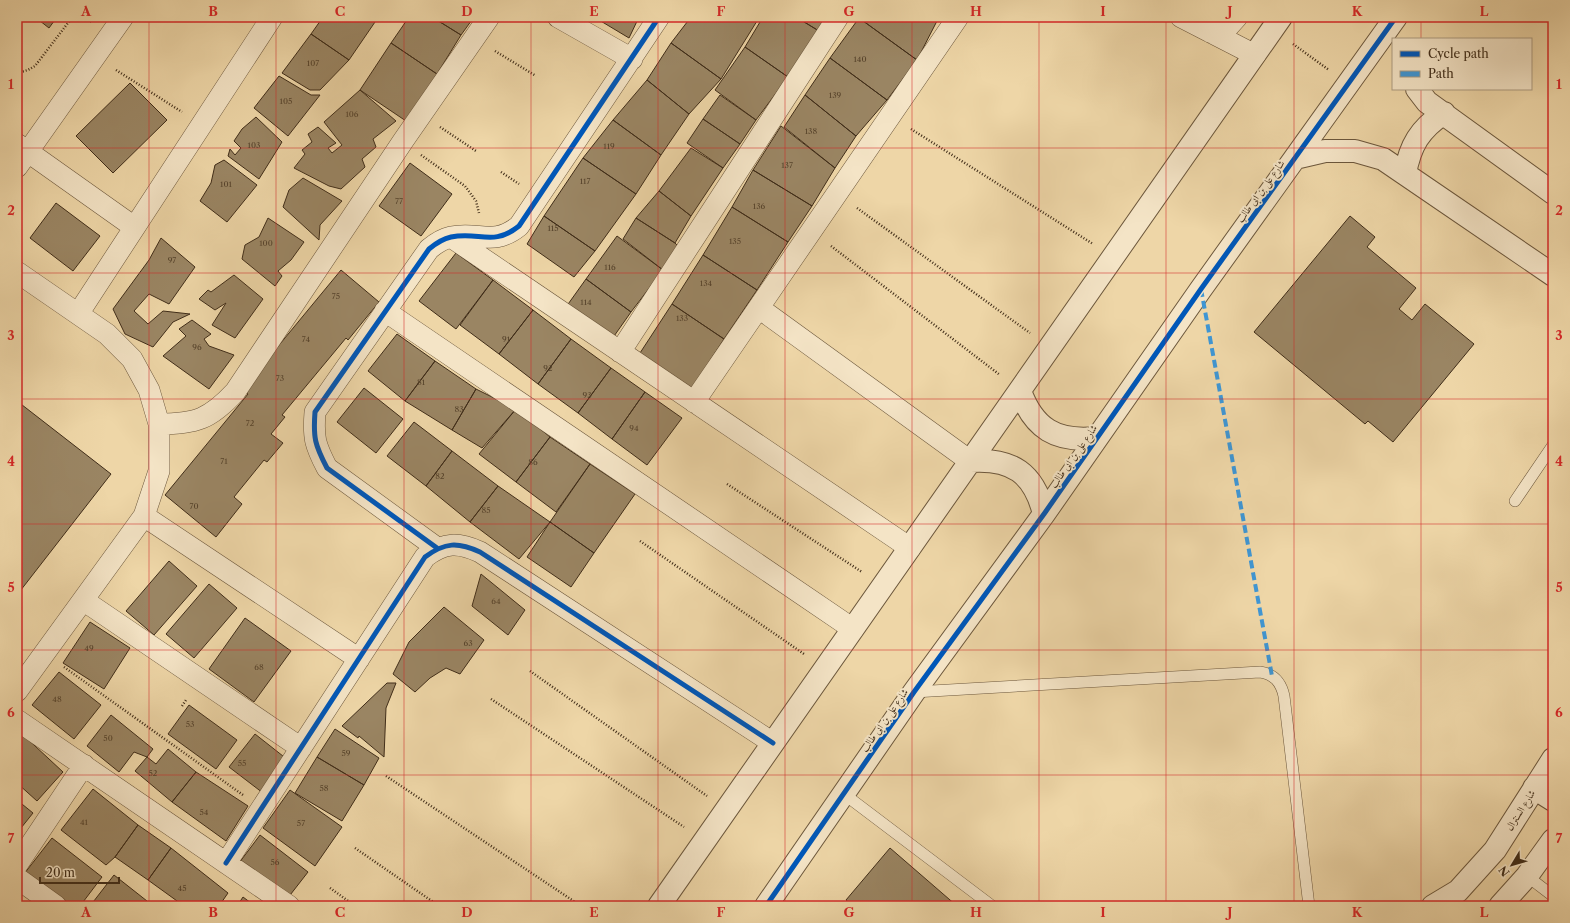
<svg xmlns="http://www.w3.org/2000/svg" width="1570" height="923" font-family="'Libre Caslon Text',Amiri,serif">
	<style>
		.building { fill: #9a8563; stroke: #402d19 }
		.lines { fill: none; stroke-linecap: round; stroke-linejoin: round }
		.service-casing { stroke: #6c573c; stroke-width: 12 }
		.minor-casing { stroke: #6c573c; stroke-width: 22 }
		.tertiary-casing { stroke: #6c573c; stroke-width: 24 }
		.path { stroke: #402d19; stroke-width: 2.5; stroke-dasharray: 1 2; stroke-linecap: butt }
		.service { stroke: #f4e4c6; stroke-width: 11 }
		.minor { stroke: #f4e4c6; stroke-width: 21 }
		.tertiary { stroke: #f4e4c6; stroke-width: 22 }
		.quiet { stroke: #3f96d4; stroke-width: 4; stroke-dasharray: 8 4; stroke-linecap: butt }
		.cycleway-casing { stroke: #f4e4c6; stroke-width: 8 }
		.cycleway { stroke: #0057b8; stroke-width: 5 }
		.grid { fill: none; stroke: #d62828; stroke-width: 1; stroke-opacity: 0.55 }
		.labels { text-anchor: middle; stroke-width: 4; stroke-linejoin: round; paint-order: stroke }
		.number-label { font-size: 8px; fill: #56432c }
		.street-label { font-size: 10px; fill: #402d19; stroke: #f4e4c6 }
		.neatline { fill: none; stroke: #d62828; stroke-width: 1.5 }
		.grid-label { font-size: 13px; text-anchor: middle; font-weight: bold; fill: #d62828 }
	</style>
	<rect width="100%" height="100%" fill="#eed6a7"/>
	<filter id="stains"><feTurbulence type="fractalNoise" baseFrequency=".005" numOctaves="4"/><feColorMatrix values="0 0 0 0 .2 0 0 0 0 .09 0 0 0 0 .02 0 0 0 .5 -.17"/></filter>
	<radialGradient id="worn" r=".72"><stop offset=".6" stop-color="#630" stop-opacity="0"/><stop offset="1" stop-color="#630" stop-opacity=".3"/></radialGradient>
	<path class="building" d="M35,17H57L49,28Z
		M323,17H368L375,22L349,60L311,34Z
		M409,17H432L461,35L437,74L391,43Z
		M432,17H474L461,35Z
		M594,17H639L629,38Z
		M691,17H750L757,21L721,79L671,43Z
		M763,17H796L819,31L788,77L745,47Z
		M796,17H828L819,31Z
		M860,17H935L938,19L917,60L859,18Z
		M859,18L917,60L887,100L830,58Z
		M311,34L349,60L320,90H310L282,73Z
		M391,43L437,74L406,121L360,90Z
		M671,43L721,79L689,114L647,80Z
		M745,47L788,77L756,120L715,90Z
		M830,58L887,100L856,136L805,95Z
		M279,76L311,95H320L288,136L254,108Z
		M647,80L689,114L661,155L613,120Z
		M130,83L167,120L113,173L76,136Z
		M360,90L396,121L373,139L376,147L362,159L365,167L341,189L329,186L294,168L305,154L302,150L312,142L308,134L318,127L336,143L328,148L332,153L342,145L324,122Z
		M720,95L756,120L740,144L703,119Z
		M805,95L856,136L835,168L784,127Z
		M256,117L282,142L259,179L228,156L230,149L235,155L241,148L234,141L242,129Z
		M703,119L740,144L723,168L687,143Z
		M613,120L661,155L636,194L583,158Z
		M781,126L835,168L812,206L753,170Z
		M691,148L723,168L691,216L659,191Z
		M583,158L636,194L595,251L544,216Z
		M224,160L257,185L227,222L200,201L211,183L215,165Z
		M410,163L452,194L421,236L379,206Z
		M753,170L812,206L788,242L732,207Z
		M303,178L342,201L320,225L319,240L283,207L289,190Z
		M659,191L691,216L675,243L636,218Z
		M56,203L100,236L73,271L30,238Z
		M732,207L788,242L757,290L703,255Z
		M544,216L595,251L574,277L527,244Z
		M1350,216L1375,237L1367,247L1416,288L1399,309L1412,320L1425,304L1474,344L1393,442L1368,421L1365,424L1254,332Z
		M268,218L304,242L291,260L278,271L282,276L275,286L242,259L245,245L259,237Z
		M636,218L675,243L680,248L663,270L623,239Z
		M617,236L663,270L631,312L586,279Z
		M161,238L195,267L169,304L149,294L134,311L148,324L163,311L190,314L173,322L153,347L125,334L113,309L149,260Z
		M456,253L493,280L456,329L419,301Z
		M703,255L757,290L724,339L672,304Z
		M341,270L379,302L348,340L346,338L282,415L285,417L271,434L283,443L267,462L264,460L234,497L242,504L216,537L165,495L248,394L242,390Z
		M234,275L263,299L235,338L212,325L226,303L215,310L199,299L208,290L211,292Z
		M586,279L631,312L612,339L566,307Z
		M493,280L533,310L499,354L460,325Z
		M672,304L724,339L692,388L640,353Z
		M533,310L571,339L538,384L499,354Z
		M192,320L211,334L204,339L209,346L234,355L209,389L163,356L186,336L179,329Z
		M397,334L435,361L405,401L368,371Z
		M571,339L611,368L578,413L538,384Z
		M435,361L476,389L452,430L405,401Z
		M611,368L645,392L612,439L578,413Z
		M364,388L403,419L376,453L337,422Z
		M476,389L516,409L482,448L452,430Z
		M645,392L682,418L647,465L612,439Z
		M17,401L111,474L17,595Z
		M516,409L550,437L516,482L479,454Z
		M414,422L452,451L426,486L387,456Z
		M550,437L590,464L556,512L516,482Z
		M452,451L498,486L470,522L426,486Z
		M590,464L635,494L594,553L550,522Z
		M498,486L550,522L519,559L470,522Z
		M550,522L594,553L571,587L527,557Z
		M169,561L197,586L154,635L126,611Z
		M481,574L525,610L508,635L472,606Z
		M209,584L237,608L194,658L166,634Z
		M444,607L484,640L460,674L446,668L430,678L415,692L393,674L409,642Z
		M245,618L291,651L254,702L209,669Z
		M90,622L130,648L104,689L63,663Z
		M59,672L101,705L74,739L32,705Z
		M387,683H396L386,708L384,757L359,736L358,738L342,726Z
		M189,705L237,740L216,769L168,734Z
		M111,715L153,749L147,757L134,752L119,772L87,746Z
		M335,729L379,758L364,785L317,757Z
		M20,732L63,772L37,801L17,783V735Z
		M255,734L288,760L263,793L229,767Z
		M168,749L196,772L172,802L135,771L147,757L156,764Z
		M317,757L364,785L342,821L295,793Z
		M196,772L248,806L226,841L172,802Z
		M93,789L138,825L115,857L106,865L61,830Z
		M290,790L342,827L315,866L263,828Z
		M17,800L33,813L17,833Z
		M138,825L171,848L148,880L115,857Z
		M260,835L308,872L287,899L239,863Z
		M52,838L102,877L80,906H65L24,874Z
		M171,848L228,893L219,906H184L148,880Z
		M890,848L957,906H853L846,900Z
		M114,875L147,901L143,906H90Z
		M243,897L255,906H237Z"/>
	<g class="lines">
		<defs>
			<path id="service" d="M1515,501L1553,445
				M914,692L1260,672C1274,674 1281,682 1284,696L1309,906
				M844,794L992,906
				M1527,876L1553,896"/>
			<path id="minor" d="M558,17L632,59
				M1181,17L1255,55
				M1210,32L1228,27L1237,17
				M17,144L134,227
				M17,167L123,17
				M451,237L910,548
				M17,272L107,334L132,359L149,390L159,424V471L144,516L17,691
				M759,308L970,461
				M385,311L853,629
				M78,314L272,17
				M620,352L838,17
				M694,402L958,17
				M159,424C196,424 210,419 235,392L403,141L489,17
				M144,516L359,659
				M437,548L327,468C315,445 313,438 315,412L429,249C435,244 442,239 451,237C479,231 493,247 519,226L659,17
				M83,600L301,748
				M17,720L289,906
				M226,863L425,557C445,542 458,542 480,552L773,743
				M17,865L84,765
				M17,878L56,906"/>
			<path id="tertiary" d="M1417,89L1427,102L1553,193
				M1295,158L1325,151H1355L1383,159L1553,275
				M1405,174C1410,145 1420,129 1444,113
				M1020,391C1034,429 1056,442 1096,438
				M970,461C1012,458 1034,473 1044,514
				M1534,788L1553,800
				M659,906L1281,17
				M766,906L914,692L1044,514L1201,289L1396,17
				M1433,906L1458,891L1495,850L1553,759
				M1500,906L1527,876L1553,840"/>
		</defs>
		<use href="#service" class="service-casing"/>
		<use href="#minor" class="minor-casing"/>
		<use href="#tertiary" class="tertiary-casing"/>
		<path class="path" d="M83,17L91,22
			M1293,44L1329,70
			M495,51L536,76
			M116,70L182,112
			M17,73L28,70L35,66L71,19L75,17
			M440,127L476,151
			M911,129L1093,244
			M421,155L465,186L476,201L479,213
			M501,172L519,184
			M857,208L1030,333
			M831,246L1000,375
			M727,484L862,572
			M640,541L804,654
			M64,667L243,795
			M530,671L707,796
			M491,699L684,827
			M182,706L186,700
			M386,776L581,906
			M355,848L439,906
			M330,888L355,906"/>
		<use href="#service" class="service"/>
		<use href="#minor" class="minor"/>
		<use href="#tertiary" class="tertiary"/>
		<path class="quiet" d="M1201,289L1272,676"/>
		<defs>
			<path id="cycleway" d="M437,548L327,468C315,445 313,438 315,412L429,249C435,244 442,239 451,237C479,231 493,247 519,226L659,17
				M226,863L425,557C445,542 458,542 480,552L773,743
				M766,906L914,692L1044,514L1201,289L1396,17"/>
		</defs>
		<use href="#cycleway" class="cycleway-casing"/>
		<use href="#cycleway" class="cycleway"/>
	</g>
	<path class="grid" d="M149,17V906M276,17V906M404,17V906M531,17V906M658,17V906M785,17V906M912,17V906M1039,17V906M1166,17V906M1294,17V906M1421,17V39M1421,89V906M17,148H1553M17,273H1553M17,399H1553M17,524H1553M17,650H1553M17,775H1553"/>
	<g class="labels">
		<g class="number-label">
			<text x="860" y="62">140</text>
			<text x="313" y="66">107</text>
			<text x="835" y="98">139</text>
			<text x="286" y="104">105</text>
			<text x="352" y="117">106</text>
			<text x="811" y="134">138</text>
			<text x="254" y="148">103</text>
			<text x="609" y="149">119</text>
			<text x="787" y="168">137</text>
			<text x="585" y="184">117</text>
			<text x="226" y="187">101</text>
			<text x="399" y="204">77</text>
			<text x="759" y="209">136</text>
			<text x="553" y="231">115</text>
			<text x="735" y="244">135</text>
			<text x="266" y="246">100</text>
			<text x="172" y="263">97</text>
			<text x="610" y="270">116</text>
			<text x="706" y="286">134</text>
			<text x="336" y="299">75</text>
			<text x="586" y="305">114</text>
			<text x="682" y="321">133</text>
			<text x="306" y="342">74</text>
			<text x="506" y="342">91</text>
			<text x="197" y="350">96</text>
			<text x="548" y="371">92</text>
			<text x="280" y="381">73</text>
			<text x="421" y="385">81</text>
			<text x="587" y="398">93</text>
			<text x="459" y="412">83</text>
			<text x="250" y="426">72</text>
			<text x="634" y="431">94</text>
			<text x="224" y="464">71</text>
			<text x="533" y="465">86</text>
			<text x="440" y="479">82</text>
			<text x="194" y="509">70</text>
			<text x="486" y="513">85</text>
			<text x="496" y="604">64</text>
			<text x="468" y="646">63</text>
			<text x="89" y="651">49</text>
			<text x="259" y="670">68</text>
			<text x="57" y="702">48</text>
			<text x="190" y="727">53</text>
			<text x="108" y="741">50</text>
			<text x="346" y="756">59</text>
			<text x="242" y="766">55</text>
			<text x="153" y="776">52</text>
			<text x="324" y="791">58</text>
			<text x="204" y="815">54</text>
			<text x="84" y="825">41</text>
			<text x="301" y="826">57</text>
			<text x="275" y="865">56</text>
			<text x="182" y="891">45</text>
		</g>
		<g class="street-label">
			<text transform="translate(1260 191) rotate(-54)" y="4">شارع على بن ابى طالب</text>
			<text transform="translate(1073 456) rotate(-55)" y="4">شارع على بن ابى طالب</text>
			<text transform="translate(884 720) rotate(-55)" y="4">شارع على بن ابى طالب</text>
			<text transform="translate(1520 810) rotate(-58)" y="4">شارع السنترال</text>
		</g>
	</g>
	<rect width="1570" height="923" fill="none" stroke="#eed6a7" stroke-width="44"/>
	<rect x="1392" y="38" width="140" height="52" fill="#f4e4c6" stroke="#ac9b81"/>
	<rect x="1400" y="51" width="20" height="6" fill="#0057b8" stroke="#ac9b81"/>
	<text x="1428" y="58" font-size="12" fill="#402d19">Cycle path</text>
	<rect x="1400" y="71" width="20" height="6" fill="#3f96d4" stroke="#ac9b81"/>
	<text x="1428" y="78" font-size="12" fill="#402d19">Path</text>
	<g transform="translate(1512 865) rotate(232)" stroke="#f4e4c6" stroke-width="3" paint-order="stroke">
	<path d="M0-3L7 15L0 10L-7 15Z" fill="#402d19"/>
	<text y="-6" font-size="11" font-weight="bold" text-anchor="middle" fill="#402d19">N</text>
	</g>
	<path d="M40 877v6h79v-6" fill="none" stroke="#402d19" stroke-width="2"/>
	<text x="46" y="877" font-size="12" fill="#402d19" stroke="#f4e4c6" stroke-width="3" paint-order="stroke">20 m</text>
	<rect x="22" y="22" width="1526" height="879" class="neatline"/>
	<g class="grid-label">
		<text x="86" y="16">A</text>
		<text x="213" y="16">B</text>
		<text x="340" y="16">C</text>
		<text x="467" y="16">D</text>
		<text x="594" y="16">E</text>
		<text x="721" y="16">F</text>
		<text x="849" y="16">G</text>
		<text x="976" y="16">H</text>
		<text x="1103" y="16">I</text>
		<text x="1230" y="16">J</text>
		<text x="1357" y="16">K</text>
		<text x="1484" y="16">L</text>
		<text x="11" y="89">1</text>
		<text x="1559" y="89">1</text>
		<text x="11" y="215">2</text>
		<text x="1559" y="215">2</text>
		<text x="11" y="340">3</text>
		<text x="1559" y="340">3</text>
		<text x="11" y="466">4</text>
		<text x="1559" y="466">4</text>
		<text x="11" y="592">5</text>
		<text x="1559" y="592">5</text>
		<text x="11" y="717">6</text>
		<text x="1559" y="717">6</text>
		<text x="11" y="843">7</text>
		<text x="1559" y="843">7</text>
		<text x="86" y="917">A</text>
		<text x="213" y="917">B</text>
		<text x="340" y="917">C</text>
		<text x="467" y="917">D</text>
		<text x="594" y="917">E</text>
		<text x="721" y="917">F</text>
		<text x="849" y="917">G</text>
		<text x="976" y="917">H</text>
		<text x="1103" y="917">I</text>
		<text x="1230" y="917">J</text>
		<text x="1357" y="917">K</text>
		<text x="1484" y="917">L</text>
	</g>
	<rect width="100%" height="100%" filter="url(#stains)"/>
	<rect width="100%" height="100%" fill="url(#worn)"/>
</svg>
